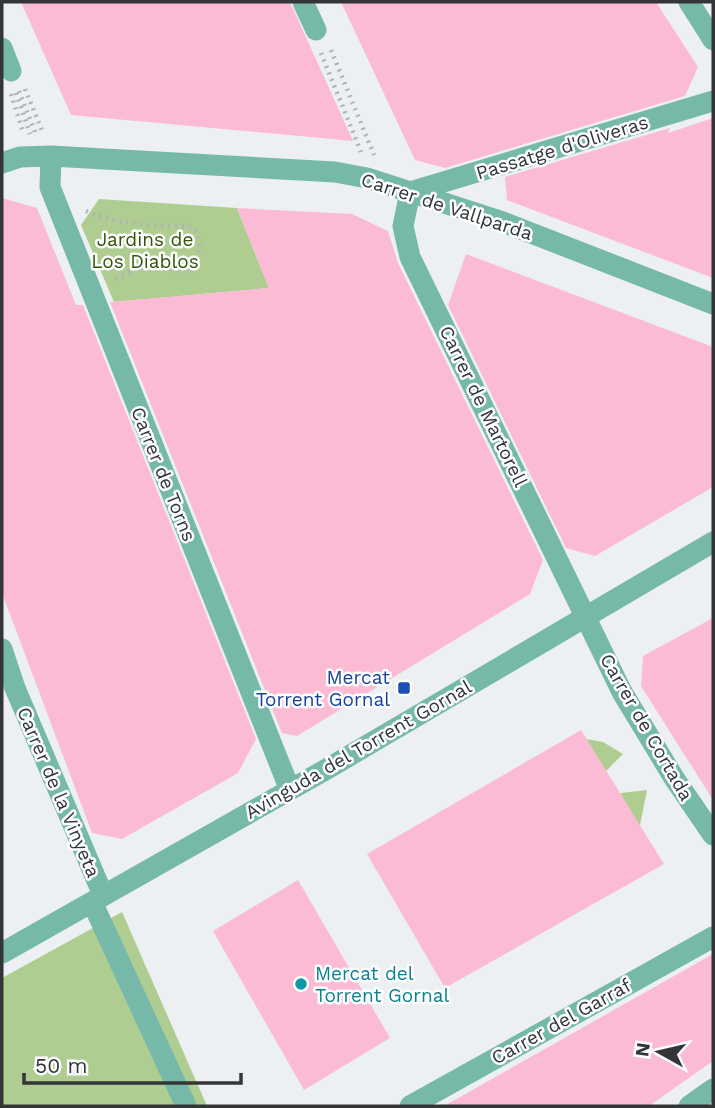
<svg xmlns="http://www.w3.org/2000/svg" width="715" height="1108" font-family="'Work Sans',sans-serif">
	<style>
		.green { fill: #afcd90 }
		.building { fill: #fbbbd5 }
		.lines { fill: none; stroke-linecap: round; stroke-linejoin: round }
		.path { stroke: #b1b4b5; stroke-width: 4.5; stroke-dasharray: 2 5; stroke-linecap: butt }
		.minor { stroke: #76b9a9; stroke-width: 21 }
		.transit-dot { fill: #1a4fb4; stroke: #fcfdff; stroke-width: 2.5 }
		.culture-dot { fill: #0f9aa8; stroke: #fcfdff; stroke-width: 2.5 }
		.labels { text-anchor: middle; stroke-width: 5; stroke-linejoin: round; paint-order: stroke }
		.street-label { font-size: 19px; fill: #343536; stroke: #fcfdff }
		.park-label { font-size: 19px; fill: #355305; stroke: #fcfdff }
		.transit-label { font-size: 19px; fill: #164399; stroke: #fcfdff; text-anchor: end }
		.culture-label { font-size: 19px; fill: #0d838f; stroke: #fcfdff; text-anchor: start }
	</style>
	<rect width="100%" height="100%" fill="#edf0f2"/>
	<path class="green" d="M99,199L237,208L269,288L114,302L81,225Z
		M586,739L603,742L623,754L606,771Z
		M647,790L639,830L619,804L621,793Z
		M122,912L207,1106H2V978Z"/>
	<path class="building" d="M21,2H290L353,141L71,115Z
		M341,2H656L698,67L685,96L445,168L415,160Z
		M713,118V278L507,200L505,177L670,128L668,133Z
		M2,198L37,208L76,305H83L256,739L238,773L122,839L92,833L2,593Z
		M237,208L352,214L388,231L398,263L543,560L530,594L297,736L282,733L110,302L269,288Z
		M466,254L713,347V487L595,556L566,548L448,305Z
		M713,618V800L641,686L643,656Z
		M581,730L664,864L445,988L367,854Z
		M298,880L390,1038L304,1090L213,931Z
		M713,954V1061L649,1106H444Z"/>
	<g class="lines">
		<path class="path" d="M331,50L374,155
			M321,53L361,152
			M25,89L43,133
			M19,91L35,132
			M16,93L30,134
			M11,94L23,132
			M86,211C113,223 139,224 168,226C175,227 183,225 190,227C205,233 200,262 191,271L138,268L112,280"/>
		<path class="minor" d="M303,2L316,30
			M689,2L713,40
			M2,48L11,71
			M713,101L410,192L403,226L410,257L622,692L674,778L713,835
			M51,156L50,187L290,790
			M2,163L20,157L51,156L335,172L367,178L503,222L713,304
			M2,649L15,688L103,895
			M92,902L186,1106
			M2,953L332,766L713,542
			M410,1106L713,937
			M689,1106L713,1089"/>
	</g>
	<rect class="transit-dot" x="397" y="681" width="14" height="14" rx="3.5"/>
	<circle class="culture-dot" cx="301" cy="984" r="7"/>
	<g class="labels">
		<g class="street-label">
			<text transform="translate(562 147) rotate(-17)" y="7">Passatge d'Oliveras</text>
			<text transform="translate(447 206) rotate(18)" y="7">Carrer de Vallparda</text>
			<text transform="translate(484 406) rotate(64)" y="7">Carrer de Martorell</text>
			<text transform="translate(164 474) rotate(68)" y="7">Carrer de Torns</text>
			<text transform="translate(647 727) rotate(60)" y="7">Carrer de Cortada</text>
			<text transform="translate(358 749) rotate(-30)" y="7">Avinguda del Torrent Gornal</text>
			<text transform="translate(59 792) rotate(67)" y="7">Carrer de la Vinyeta</text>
			<text transform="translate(561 1021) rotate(-29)" y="7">Carrer del Garraf</text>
		</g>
		<g class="park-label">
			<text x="145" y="246">Jardins de<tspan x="145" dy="22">Los Diablos</tspan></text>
		</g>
		<g class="transit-label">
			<text x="390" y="684">Mercat<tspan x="390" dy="22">Torrent Gornal</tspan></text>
		</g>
		<g class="culture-label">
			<text x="315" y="980">Mercat del<tspan x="315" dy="22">Torrent Gornal</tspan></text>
		</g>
	</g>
	<rect width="715" height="1108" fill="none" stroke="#343536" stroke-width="7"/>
	<g transform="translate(659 1052) rotate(278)" stroke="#fcfdff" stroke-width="5" paint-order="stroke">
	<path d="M0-5L12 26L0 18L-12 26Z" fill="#343536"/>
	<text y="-10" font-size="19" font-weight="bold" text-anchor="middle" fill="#343536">N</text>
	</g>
	<path d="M24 1073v10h217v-10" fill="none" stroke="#343536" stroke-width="3.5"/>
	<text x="35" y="1073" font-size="21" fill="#343536" stroke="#fcfdff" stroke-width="5" paint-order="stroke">50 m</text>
</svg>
